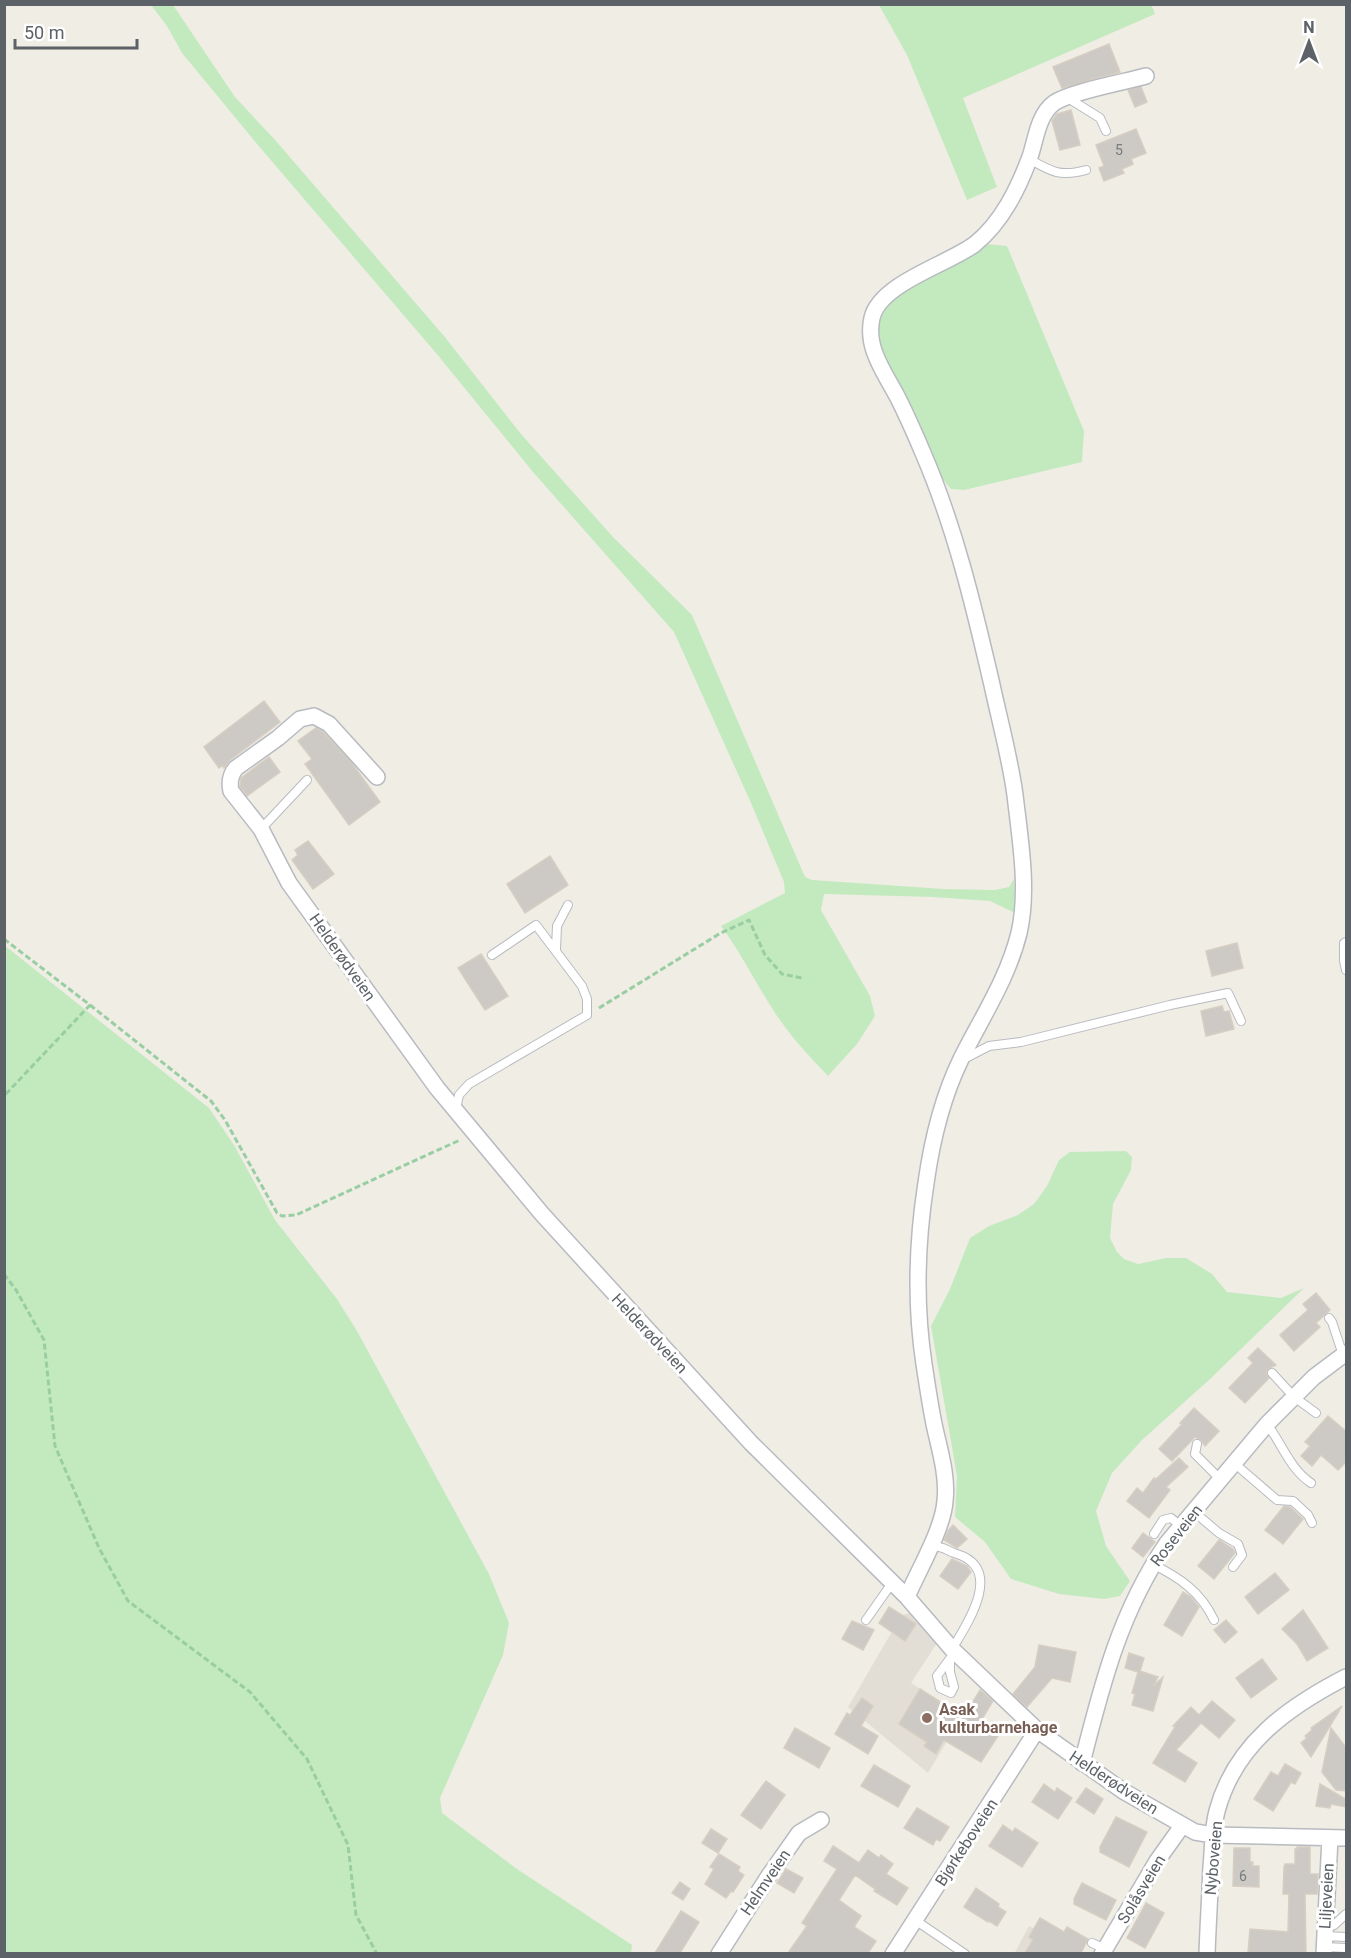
<svg xmlns="http://www.w3.org/2000/svg" width="1351" height="1958" font-family="Roboto,sans-serif">
	<style>
		.education { fill: #e3ded5 }
		.green { fill: #c3eabf }
		.building { fill: #cdc9c4; stroke: #d6cec2; stroke-width: 1.5 }
		.lines { fill: none; stroke-linecap: round; stroke-linejoin: round }
		.lane-casing { stroke: #b7bbc0; stroke-width: 10 }
		.street-casing { stroke: #b7bbc0; stroke-width: 18 }
		.path { stroke: #99cea3; stroke-width: 3; stroke-dasharray: 6 3; stroke-linecap: butt }
		.lane { stroke: #fff; stroke-width: 8 }
		.street { stroke: #fff; stroke-width: 15 }
		.education-dot { fill: #8d6e63; stroke: #fff; stroke-width: 2 }
		.labels { text-anchor: middle; stroke-width: 6; stroke-linejoin: round; paint-order: stroke }
		.number-label { font-size: 14px; fill: #787c7e }
		.street-label { font-size: 16px; fill: #5c6267; stroke: #fff }
		.education-label { font-size: 16px; font-weight: bold; fill: #785e54; stroke: #fff; text-anchor: start }
	</style>
	<rect width="100%" height="100%" fill="#f0ede5"/>
	<path class="education" d="M909,1613L937,1643L911,1683L962,1716L928,1773L848,1707L901,1616Z
		M1029,1926L1060,1944L1055,1953L1014,1954Z"/>
	<path class="green" d="M1151,4L1155,14L963,98L997,187L967,200L907,55L879,5Z
		M151,5H173L235,97L276,141L444,336L521,434L613,537L692,615L805,877L812,880L944,889L995,890L1009,887L1014,879L1015,913L990,901L933,897L824,894L821,910L870,996L875,1016L857,1044L828,1076C810,1057 792,1038 777,1016C757,986 742,954 721,926L785,893L784,882L751,803L674,632L533,472L436,353L257,144L182,53L167,26Z
		M986,244L1007,246L1084,431L1082,462L964,490L951,489L941,477L916,415L879,347C870,308 907,288 937,272C953,262 970,253 986,244Z
		M4,945L209,1108L234,1145L275,1220L337,1299L357,1331L489,1574L509,1623L503,1655L440,1798L442,1813L517,1869L632,1945L631,1953H5Z
		M1126,1151L1132,1157L1131,1170L1113,1204L1110,1238L1117,1252L1124,1259L1138,1264L1166,1258H1186L1212,1274L1227,1292L1281,1298L1304,1288L1209,1380L1142,1440L1112,1473L1096,1511L1106,1546L1130,1581L1120,1596L1104,1599L1059,1594L1011,1579L985,1542L955,1517L957,1476L931,1326L950,1289L970,1238L989,1226L1018,1215L1034,1204L1047,1186L1059,1160L1070,1152Z"/>
	<path class="building" d="M1109,44L1120,72L1062,88L1053,67Z
		M1141,87L1147,102L1135,107L1128,90Z
		M1071,110L1080,145L1060,150L1052,121L1057,114Z
		M1136,129L1146,153L1131,159L1133,164L1122,169L1124,173L1104,181L1099,168L1104,166L1096,145Z
		M264,701L280,722L230,760L224,768L223,765L219,768L204,747Z
		M316,728L323,732L351,762L380,802L349,825L305,764L312,759L298,741Z
		M269,757L280,772L247,796L240,787L241,778Z
		M308,841L334,874L313,889L292,860L298,855L295,850Z
		M550,856L568,885L525,913L507,884Z
		M1237,943L1243,968L1212,976L1206,951Z
		M481,954L508,996L485,1010L458,968Z
		M1222,1006L1224,1012L1229,1011L1234,1029L1206,1036L1201,1011Z
		M1316,1293L1330,1310L1316,1323L1320,1327L1294,1351L1280,1335L1308,1310L1303,1304Z
		M1258,1348L1276,1365L1268,1369L1266,1374L1269,1378L1245,1403L1229,1388L1253,1363L1248,1358Z
		M1194,1408L1219,1431L1205,1446L1201,1440L1195,1437L1172,1461L1159,1449L1182,1424L1180,1423Z
		M1328,1416L1347,1432V1461L1338,1470L1321,1455L1312,1466L1301,1456L1310,1446L1305,1442Z
		M1179,1458L1188,1467L1166,1487L1170,1490L1149,1518L1127,1501L1137,1488L1143,1493L1154,1478L1156,1479Z
		M1284,1506L1290,1507L1303,1519L1283,1544L1265,1530Z
		M953,1525L967,1539L957,1548L944,1540L948,1531Z
		M1143,1533L1155,1542L1143,1557L1132,1548Z
		M1219,1540L1233,1549L1235,1553L1214,1579L1198,1566Z
		M952,1559L967,1566L971,1572L958,1589L940,1576Z
		M1275,1573L1289,1590L1258,1614L1245,1597Z
		M1183,1592L1191,1597L1199,1607L1182,1636L1164,1625Z
		M889,1607L916,1624L905,1641L879,1623Z
		M1303,1610L1328,1648L1307,1661L1297,1644L1282,1629Z
		M1226,1620L1237,1632L1225,1643L1214,1630Z
		M852,1621L874,1630L863,1650L842,1639Z
		M1039,1645L1076,1652L1070,1682L1052,1678L1027,1707L1013,1694L1035,1667Z
		M1129,1653L1144,1658L1140,1671L1158,1677L1153,1686L1163,1677L1153,1711L1132,1705L1135,1694L1132,1693L1138,1672L1125,1668Z
		M1262,1659L1277,1679L1251,1698L1236,1678Z
		M920,1689L964,1717L980,1690L993,1701L979,1724L998,1736L981,1762L944,1740L936,1754L924,1746L927,1742L899,1724Z
		M862,1698L873,1706L861,1726L878,1736L868,1754L835,1734L847,1713L850,1715Z
		M1212,1701L1235,1720L1219,1738L1201,1723L1176,1750L1197,1763L1185,1782L1153,1763L1175,1727L1173,1726L1191,1707L1199,1715Z
		M1342,1706L1324,1736L1311,1757L1301,1743L1307,1738L1305,1736L1312,1730L1311,1728Z
		M795,1728L830,1748L819,1768L784,1748Z
		M1331,1728L1347,1749V1791L1336,1790L1322,1772Z
		M1285,1764L1301,1773L1295,1784L1291,1782L1273,1811L1254,1799L1271,1772L1278,1776Z
		M874,1765L910,1786L898,1807L861,1786Z
		M766,1781L785,1795L761,1829L741,1815Z
		M1044,1784L1055,1792L1057,1788L1072,1798L1058,1819L1032,1802Z
		M1320,1784L1347,1800V1807L1331,1804L1330,1808L1316,1806Z
		M1086,1788L1103,1799L1094,1814L1076,1802Z
		M917,1808L949,1827L940,1841L936,1839L933,1845L904,1828Z
		M1116,1817L1147,1832L1129,1867L1100,1852V1847Z
		M1003,1825L1013,1832L1015,1828L1038,1843L1022,1867L989,1846Z
		M711,1829L727,1839L718,1853L702,1843Z
		M833,1846L859,1863L868,1850L879,1858L881,1855L893,1864L886,1874L908,1888L897,1905L874,1891L875,1889L855,1875L839,1900L861,1916L854,1927L876,1941L868,1953H788L807,1926L802,1923L837,1869L824,1861Z
		M1297,1847H1310V1874H1318L1317,1894H1305L1306,1953H1248L1250,1929L1288,1932L1289,1894H1283L1284,1867L1285,1864H1295V1849H1297Z
		M1234,1848H1250V1862H1253L1252,1866H1259V1887L1233,1886Z
		M719,1854L740,1867L738,1871L744,1875L733,1892L731,1891L726,1898L705,1884L714,1869L710,1867Z
		M786,1869L803,1878L794,1893L777,1883Z
		M680,1882L690,1889L683,1900L672,1893Z
		M1082,1883L1116,1900L1106,1920L1074,1904V1899Z
		M976,1888L999,1904L998,1907L1006,1912L997,1926L989,1921L988,1922L964,1907Z
		M1146,1903L1164,1913L1145,1948L1127,1938Z
		M681,1911L699,1922L680,1953H655Z
		M1040,1918L1064,1932L1067,1927L1088,1939L1081,1953H1025L1033,1940L1029,1937Z"/>
	<g class="lines">
		<defs>
			<path id="lane" d="M1068,98L1100,118L1106,131
				M1029,159C1052,172 1060,177 1086,170
				M261,829L307,780
				M1346,942L1344,943V961L1346,970
				M556,949L557,926L568,905
				M964,1059L989,1046L1021,1042L1170,1005L1228,993L1241,1021
				M456,1109L459,1095L469,1084L587,1015V999L582,986L536,925L492,955
				M1329,1318L1332,1322L1343,1355
				M1272,1373L1294,1397L1316,1413
				M1267,1424C1282,1444 1290,1469 1311,1483
				M1197,1444L1195,1454L1220,1479
				M1234,1463L1277,1500L1293,1501L1308,1515L1312,1523
				M1193,1511L1219,1533L1238,1544L1242,1555L1233,1567
				M1154,1534L1163,1520L1171,1518L1181,1526
				M931,1546C945,1546 946,1551 957,1554C1004,1569 968,1623 952,1649
				M1152,1564C1179,1577 1201,1592 1214,1620
				M866,1620L892,1583
				M950,1659V1672L954,1687L951,1693L940,1688L937,1676L955,1652
				M915,1920L965,1954
				M1325,1928L1334,1925L1346,1914
				M1324,1936L1346,1937
				M1092,1943L1105,1949
				M1324,1947L1346,1948"/>
			<path id="street" d="M377,777L329,724L314,716L300,719L278,738L236,768C230,775 229,782 231,791L261,829L289,883L437,1088L542,1214L751,1443L907,1597L952,1649L1037,1730L1123,1791L1195,1832L1213,1835L1346,1838
				M907,1597C919,1569 943,1529 945,1501C948,1475 939,1448 934,1424C930,1404 927,1384 924,1364C915,1305 917,1241 926,1183C932,1140 942,1098 961,1059C982,1017 1008,978 1019,933C1029,890 1020,839 1015,795C1010,758 1000,722 992,685C974,607 955,527 923,453C915,434 907,416 898,398C885,373 865,348 872,318C880,283 949,264 975,244C1002,222 1018,189 1030,157C1036,139 1038,115 1054,103C1069,92 1125,82 1146,76
				M1082,1763C1102,1684 1120,1612 1167,1543L1267,1424L1314,1377L1346,1353
				M719,1954L768,1877L799,1833L821,1820
				M893,1954L1037,1730
				M1102,1954L1157,1861L1182,1826
				M1207,1954C1208,1924 1210,1895 1211,1866C1213,1848 1212,1829 1217,1811C1235,1744 1288,1707 1346,1677
				M1324,1954L1330,1838"/>
		</defs>
		<use href="#lane" class="lane-casing"/>
		<use href="#street" class="street-casing"/>
		<path class="path" d="M4,939L90,1005L4,1096
			M90,1005L211,1101L225,1120L277,1213L282,1216L296,1215L460,1140
			M599,1008L719,934L749,920L765,955L782,974L802,978
			M4,1274L16,1290L44,1340L55,1446L99,1548L128,1601L250,1692L307,1759L348,1845L356,1915L377,1954"/>
		<use href="#lane" class="lane"/>
		<use href="#street" class="street"/>
	</g>
	<circle class="education-dot" cx="927" cy="1718" r="6"/>
	<g class="labels">
		<g class="number-label">
			<text x="1119" y="155">5</text>
			<text x="1243" y="1881">6</text>
		</g>
		<g class="street-label">
			<text transform="translate(343 957) rotate(55)" y="6">Helderødveien</text>
			<text transform="translate(650 1333) rotate(47)" y="6">Helderødveien</text>
			<text transform="translate(1176 1535) rotate(-52)" y="6">Roseveien</text>
			<text transform="translate(1114 1782) rotate(33)" y="6">Helderødveien</text>
			<text transform="translate(966 1842) rotate(-57)" y="6">Bjørkeboveien</text>
			<text transform="translate(1213 1858) rotate(-85)" y="6">Nyboveien</text>
			<text transform="translate(765 1882) rotate(-56)" y="6">Helmveien</text>
			<text transform="translate(1141 1889) rotate(-59)" y="6">Solåsveien</text>
			<text transform="translate(1326 1896) rotate(-87)" y="6">Liljeveien</text>
		</g>
		<g class="education-label">
			<text x="939" y="1715">Asak<tspan x="939" dy="18">kulturbarnehage</tspan></text>
		</g>
	</g>
	<rect width="1351" height="1958" fill="none" stroke="#5c6267" stroke-width="12"/>
	<g transform="translate(1309 42)" stroke="#ffffff" stroke-width="4.5" paint-order="stroke">
	<path d="M0-4.5L10 22L0 15L-10 22Z" fill="#5c6267"/>
	<text y="-9" font-size="16" font-weight="bold" text-anchor="middle" fill="#5c6267">N</text>
	</g>
	<path d="M15 39v9h122v-9" fill="none" stroke="#5c6267" stroke-width="3"/>
	<text x="24" y="39" font-size="18" fill="#5c6267" stroke="#ffffff" stroke-width="4.5" paint-order="stroke">50 m</text>
</svg>
